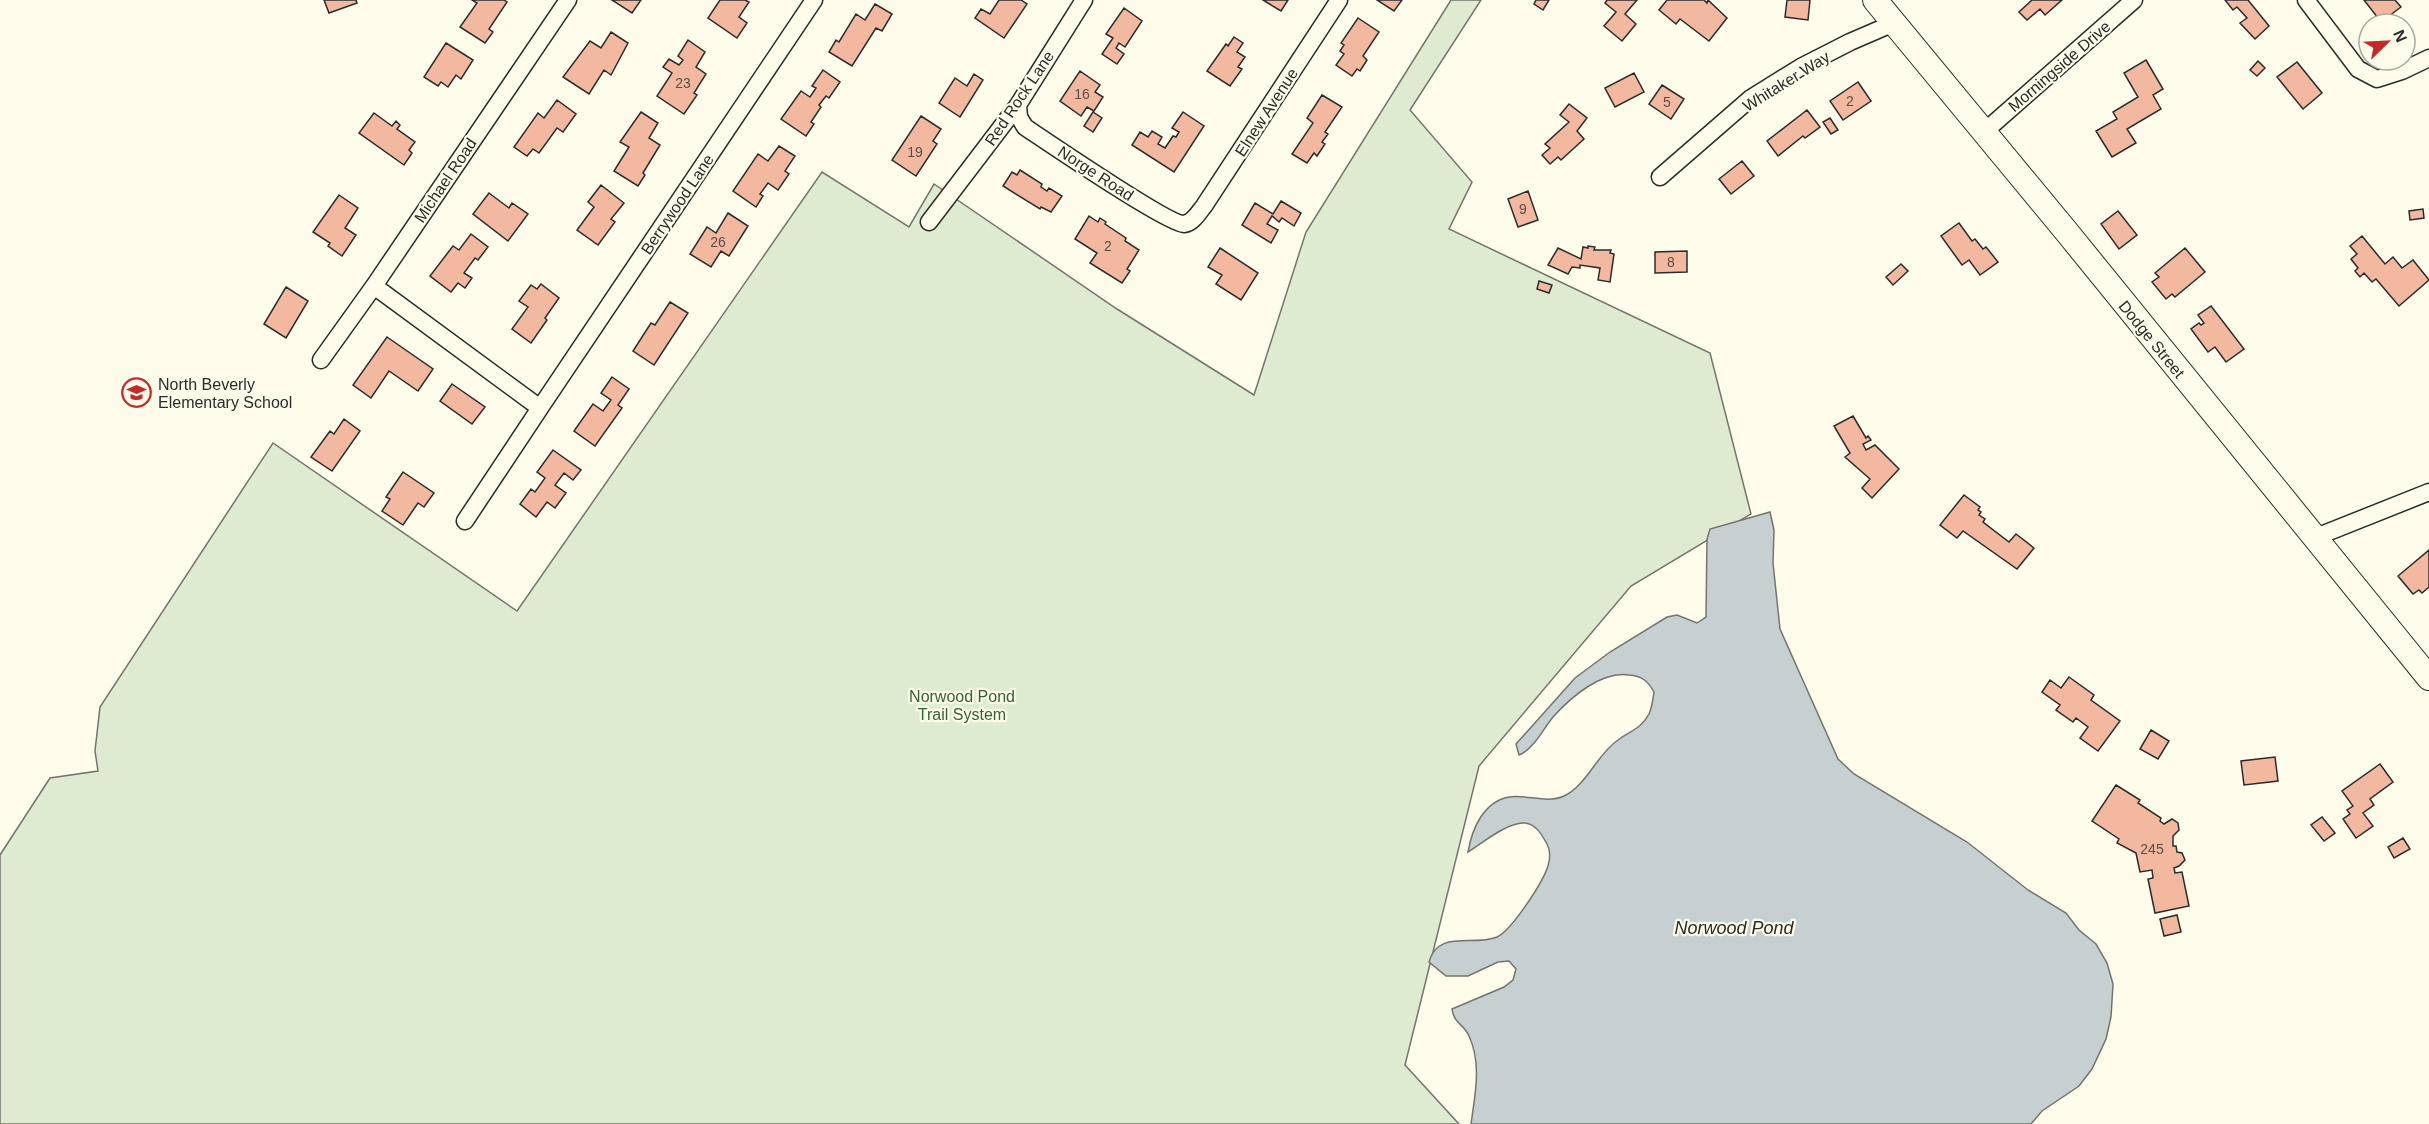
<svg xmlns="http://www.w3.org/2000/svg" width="2429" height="1124" font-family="Arial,sans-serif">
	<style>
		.green { fill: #deebd1; stroke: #74746e; stroke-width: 1.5 }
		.water { fill: #c7d0d0; stroke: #74746e; stroke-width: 1.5 }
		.building { fill: #f2b8a0; stroke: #2b2b2b; stroke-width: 1.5 }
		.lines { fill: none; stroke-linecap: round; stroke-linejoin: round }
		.street-casing { stroke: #2b2b2b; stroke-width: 19 }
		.secondary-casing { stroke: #2b2b2b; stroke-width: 26 }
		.street { stroke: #fdfbea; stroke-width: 16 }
		.secondary { stroke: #fdfbea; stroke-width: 24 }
		.labels { text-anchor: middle; stroke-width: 4.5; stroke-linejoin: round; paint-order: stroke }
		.number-label { font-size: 14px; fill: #5d4e48 }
		.street-label { font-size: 16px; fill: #2b2b2b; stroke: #fdfbea }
		.poi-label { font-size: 16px; fill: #2b2b2b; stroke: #fdfbea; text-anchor: start }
		.park-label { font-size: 16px; fill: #34623c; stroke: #fdfbea }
		.water-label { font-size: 18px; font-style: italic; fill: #2b2b2b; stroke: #fdfbea }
	</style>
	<rect width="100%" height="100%" fill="#fdfbea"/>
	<path class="green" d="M1451,0H1481L1410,110L1472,182L1449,229L1710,353L1751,514L1631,586L1479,766L1405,1065L1459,1124H0V855L50,778L98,771L95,751L100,707L273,443L517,611L822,172L909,227L934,184L1117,309L1254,395L1306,232Z"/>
	<path class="water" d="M1770,512L1774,530L1773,563L1780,629L1838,759L1854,774L1967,842L2028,890L2066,913L2079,930L2096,944L2107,963L2113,984L2111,1017L2106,1039L2092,1069L2079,1086L2042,1111L2031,1124H1471C1475,1095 1482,1064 1469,1036C1464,1024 1454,1024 1452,1009L1504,987L1513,980L1516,969L1509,961L1498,962L1468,976H1446L1429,962C1438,929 1473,947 1497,937C1512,930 1543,882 1548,866C1550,859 1551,851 1547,844C1542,835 1536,824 1525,823C1509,821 1481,844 1468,852C1472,829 1483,802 1509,797C1527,794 1546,804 1564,796C1587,785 1597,754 1618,740C1630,731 1641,729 1649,714C1652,708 1653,699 1654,692C1648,681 1642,676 1629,675C1601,671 1571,697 1553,717C1543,729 1534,749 1519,755L1516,744L1575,678L1610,652L1667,617L1677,615L1697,623L1706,617L1707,539L1710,529Z"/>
	<path class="building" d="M324,0H356L357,3L329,13Z
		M472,0H504L507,2L489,29L493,32L485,43L460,27L477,3Z
		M612,0H641L632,13Z
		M720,0H745L749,2L739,17L747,23L737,38L708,18Z
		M999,0H1021L1027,4L1004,38L975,18L981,9L990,14Z
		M1263,0H1288L1281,11Z
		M1377,0H1402L1394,11Z
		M1536,0H1549L1543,10L1534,4Z
		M1607,0H1637L1625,14L1636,24L1622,41L1604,26L1616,12L1605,3Z
		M1667,0H1704L1707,3L1708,0L1727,18L1709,41L1680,19L1676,24L1659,10Z
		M1787,0H1810L1808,20L1785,17Z
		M2032,0H2062L2045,15L2040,9L2027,20L2019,12Z
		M2225,0H2248L2269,26L2255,39L2240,23L2247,18L2237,7L2233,10Z
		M2364,0H2395L2401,7L2381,22Z
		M875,4L892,14L882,31L876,28L852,66L829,52L836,40L839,42L856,14L865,20Z
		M1124,8L1142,21L1125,47L1119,43L1116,48L1124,54L1117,64L1102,54L1113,38L1106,34Z
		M1358,18L1379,32L1363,56L1367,60L1360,71L1357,69L1352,76L1336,65L1344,54L1340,51L1344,45L1341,43Z
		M611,32L628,43L611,75L604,70L589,94L563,77L590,41L601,48Z
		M1234,37L1243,43L1237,52L1245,57L1238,67L1242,69L1230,86L1207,71L1226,44L1228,46Z
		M688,40L705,52L696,67L706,74L694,93L697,95L684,114L657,96L672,73L663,67L669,59L679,65L683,60L678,56Z
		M446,43L473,60L461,79L456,75L448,87L441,82L438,86L424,77Z
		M2146,60L2163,89L2153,95L2161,109L2127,129L2136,143L2112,157L2096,131L2117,119L2113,112L2138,97L2124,73Z
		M2258,61L2265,68L2257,76L2250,70Z
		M2297,62L2322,93L2303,109L2277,77Z
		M823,70L840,82L829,98L826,96L819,105L821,107L811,122L814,124L806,136L781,119L801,91L810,97L816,88L812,86Z
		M1080,71L1100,85L1095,92L1103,97L1094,111L1087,107L1081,116L1060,101Z
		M1634,73L1644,92L1615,107L1605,88Z
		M974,74L983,80L960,117L939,103L955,78L967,86Z
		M1858,82L1871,101L1843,120L1830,101Z
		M1662,85L1684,99L1671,119L1649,104Z
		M1322,95L1342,107L1325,132L1328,134L1322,142L1325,144L1317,156L1314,153L1307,163L1292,154L1313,123L1307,118Z
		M557,100L576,114L563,132L557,128L539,153L533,149L527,156L514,147L538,113L544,118Z
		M1569,104L1587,118L1577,131L1584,139L1561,160L1558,157L1550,164L1542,155L1550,148L1545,144L1569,122L1560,115Z
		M1807,110L1820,127L1805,138L1803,136L1778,156L1767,141Z
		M641,112L658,123L649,138L660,145L643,173L645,175L638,186L614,171L629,147L620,142Z
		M1093,112L1102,118L1093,132L1084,126Z
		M1183,112L1204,126L1174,172L1132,145L1140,132L1148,137L1152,131L1162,137L1158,144L1165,148L1173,136L1176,137L1179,132L1172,128Z
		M374,113L392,126L396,121L400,125L397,129L415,142L409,150L412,153L404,165L359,133Z
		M921,116L941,129L933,141L937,144L916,176L892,160Z
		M1830,118L1838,130L1831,134L1823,122Z
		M779,146L795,156L785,171L789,174L778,190L768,183L760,194L763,196L756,207L733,191L758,154L768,161Z
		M1742,161L1754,176L1731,194L1719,179Z
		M1020,170L1042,184L1041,187L1047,191L1049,188L1062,196L1051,212L1041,207L1040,209L1003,186L1012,172L1017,175Z
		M601,185L624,203L611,219L615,222L598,245L577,230L594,207L588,202Z
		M1528,191L1538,220L1518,227L1508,199Z
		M489,193L509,208L512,203L528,214L508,241L473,214Z
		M339,195L358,208L345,228L356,235L342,256L328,246L330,243L313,232Z
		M1281,201L1301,213L1294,226L1282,218L1279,222L1272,216L1267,224L1278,230L1271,243L1242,225L1255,203L1273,214Z
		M2423,209L2424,218L2410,220L2409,211Z
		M2118,211L2137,235L2119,249L2101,224Z
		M728,213L748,226L729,256L721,251L711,267L690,254L707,227L716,233Z
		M1089,216L1098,222L1100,218L1106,222L1105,224L1126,238L1125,241L1139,250L1127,269L1130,271L1122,283L1090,263L1097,253L1075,239Z
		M1959,223L1972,241L1975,239L1983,249L1986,247L1998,262L1980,275L1969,260L1962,265L1941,236Z
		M471,234L488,247L478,260L475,258L464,273L472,278L465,288L458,283L451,292L430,276L453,246L459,250Z
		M2362,236L2385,264L2393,257L2402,268L2413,260L2429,280L2399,306L2376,279L2372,282L2364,273L2360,277L2355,271L2358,268L2351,259L2357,254L2350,246Z
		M1588,246L1595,247L1594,250H1611L1610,253L1614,254L1610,282L1598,280L1600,268L1580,265V268L1572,267L1568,274L1548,265L1558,248L1581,259L1583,247L1588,248Z
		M1220,248L1258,273L1241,300L1216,284L1222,275L1208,267Z
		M2185,248L2205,272L2175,297L2172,294L2166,299L2152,282L2159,277L2155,273Z
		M1687,251V272L1655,273V252Z
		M1901,264L1908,271L1893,285L1886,277Z
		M1539,281L1552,285L1549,293L1537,289Z
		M541,284L559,298L545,318L547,320L531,343L512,329L528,307L519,301L531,285L537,289Z
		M286,287L308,301L286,338L264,324Z
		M670,302L688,313L654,365L633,351L651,323L655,325Z
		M2211,306L2244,349L2226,362L2215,347L2208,352L2191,329L2199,323L2201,325L2204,323L2198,315Z
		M387,337L433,369L418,391L389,371L371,398L353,385Z
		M612,377L629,389L618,405L622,408L595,446L574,431L593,404L603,411L611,400L601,393Z
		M452,384L485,407L472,424L440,401Z
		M1853,416L1866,438L1868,436L1871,440L1863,444L1866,450L1875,445L1899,469L1872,498L1862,488L1870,479L1845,457L1850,453L1834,426Z
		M344,419L360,431L332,471L311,457L330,431L334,434Z
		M553,450L581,470L573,480L564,473L555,485L566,493L555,508L547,502L536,517L520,504L531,489L535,492L545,478L537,472Z
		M403,472L434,493L424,507L418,503L403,525L382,511L390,499L386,497Z
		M1964,495L1980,507L1978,510L1981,512L1979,515L1985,519L1983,522L2009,542L2016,534L2034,548L2017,569L1963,531L1957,538L1940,525Z
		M2429,550V587L2422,593L2419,590L2413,594L2398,576Z
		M2069,677L2094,695L2091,700L2120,721L2098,751L2080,738L2088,727L2076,718L2073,722L2056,710L2060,705L2042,692L2050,680L2061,688Z
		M2151,730L2169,741L2158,759L2140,749Z
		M2275,757L2278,781L2244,785L2241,761Z
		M2380,764L2393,782L2370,799L2374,805L2363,813L2373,826L2356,838L2343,819L2350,814L2347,810L2353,806L2342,791Z
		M2116,785L2140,800L2138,803L2161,818L2160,821L2164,824L2172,819L2178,823L2179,830L2173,836V846H2176L2177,852L2182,853L2185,860L2179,866L2174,868L2175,873L2182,872L2189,906L2155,913L2148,879L2153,878L2152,870L2140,872L2136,853L2117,843L2119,839L2092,821Z
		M2322,817L2335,833L2324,841L2311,825Z
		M2403,838L2410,849L2394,858L2388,847Z
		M2177,915L2181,932L2164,936L2160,919Z"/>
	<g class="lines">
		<defs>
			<path id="street" d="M2306,0L2358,69L2377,79L2402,71L2429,58
				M1018,105L1019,117L1025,127C1046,141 1168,224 1184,224C1193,223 1199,212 1204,206L1339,0
				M1984,132L2134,0
				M1660,177L1751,98L1801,67L1850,42L1894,23
				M929,222L1018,105L1084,0
				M374,286L540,408L814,0
				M321,360L374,286L568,0
				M465,521L540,408
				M2316,537L2429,492"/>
			<path id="secondary" d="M1875,0L2066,231L2429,678"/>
		</defs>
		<use href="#street" class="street-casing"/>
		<use href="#secondary" class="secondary-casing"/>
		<use href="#street" class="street"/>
		<use href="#secondary" class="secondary"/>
	</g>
	<defs>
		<symbol id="school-ring" viewBox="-11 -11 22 22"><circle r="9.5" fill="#fdfbea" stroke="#c62828" stroke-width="1.5"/><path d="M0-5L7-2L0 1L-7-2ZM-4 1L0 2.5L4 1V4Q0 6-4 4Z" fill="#c62828"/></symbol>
	</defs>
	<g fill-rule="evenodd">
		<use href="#school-ring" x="120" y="376" width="33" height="33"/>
	</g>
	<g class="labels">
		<g class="number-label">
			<text x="683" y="88">23</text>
			<text x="1082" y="99">16</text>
			<text x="1850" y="106">2</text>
			<text x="1667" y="107">5</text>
			<text x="915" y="157">19</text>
			<text x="1523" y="214">9</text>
			<text x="718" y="247">26</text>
			<text x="1108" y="251">2</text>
			<text x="1671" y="267">8</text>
			<text x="2152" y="854">245</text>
		</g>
		<g class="street-label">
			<text transform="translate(2059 66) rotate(-41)" y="6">Morningside Drive</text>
			<text transform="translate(1786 81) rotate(-32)" y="6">Whitaker Way</text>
			<text transform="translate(1019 98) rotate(-56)" y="6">Red Rock Lane</text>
			<text transform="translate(1266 112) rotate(-57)" y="6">Elnew Avenue</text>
			<text transform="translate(1096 173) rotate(33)" y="6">Norge Road</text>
			<text transform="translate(445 180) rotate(-56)" y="6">Michael Road</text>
			<text transform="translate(677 204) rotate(-56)" y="6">Berrywood Lane</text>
			<text transform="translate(2152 339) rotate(51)" y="6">Dodge Street</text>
		</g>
		<g class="poi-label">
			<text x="158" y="390">North Beverly<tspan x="158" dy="18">Elementary School</tspan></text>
		</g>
		<g class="park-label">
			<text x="962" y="702">Norwood Pond<tspan x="962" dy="18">Trail System</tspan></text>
		</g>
		<g class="water-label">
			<text x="1734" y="934">Norwood Pond</text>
		</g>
	</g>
	<g transform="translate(2387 42) rotate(66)"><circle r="28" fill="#fdfbea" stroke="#a9a89e" stroke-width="1.5"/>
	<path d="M0-4.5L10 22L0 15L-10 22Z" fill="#c62828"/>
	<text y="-9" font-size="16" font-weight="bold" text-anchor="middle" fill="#2b2b2b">N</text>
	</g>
</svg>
